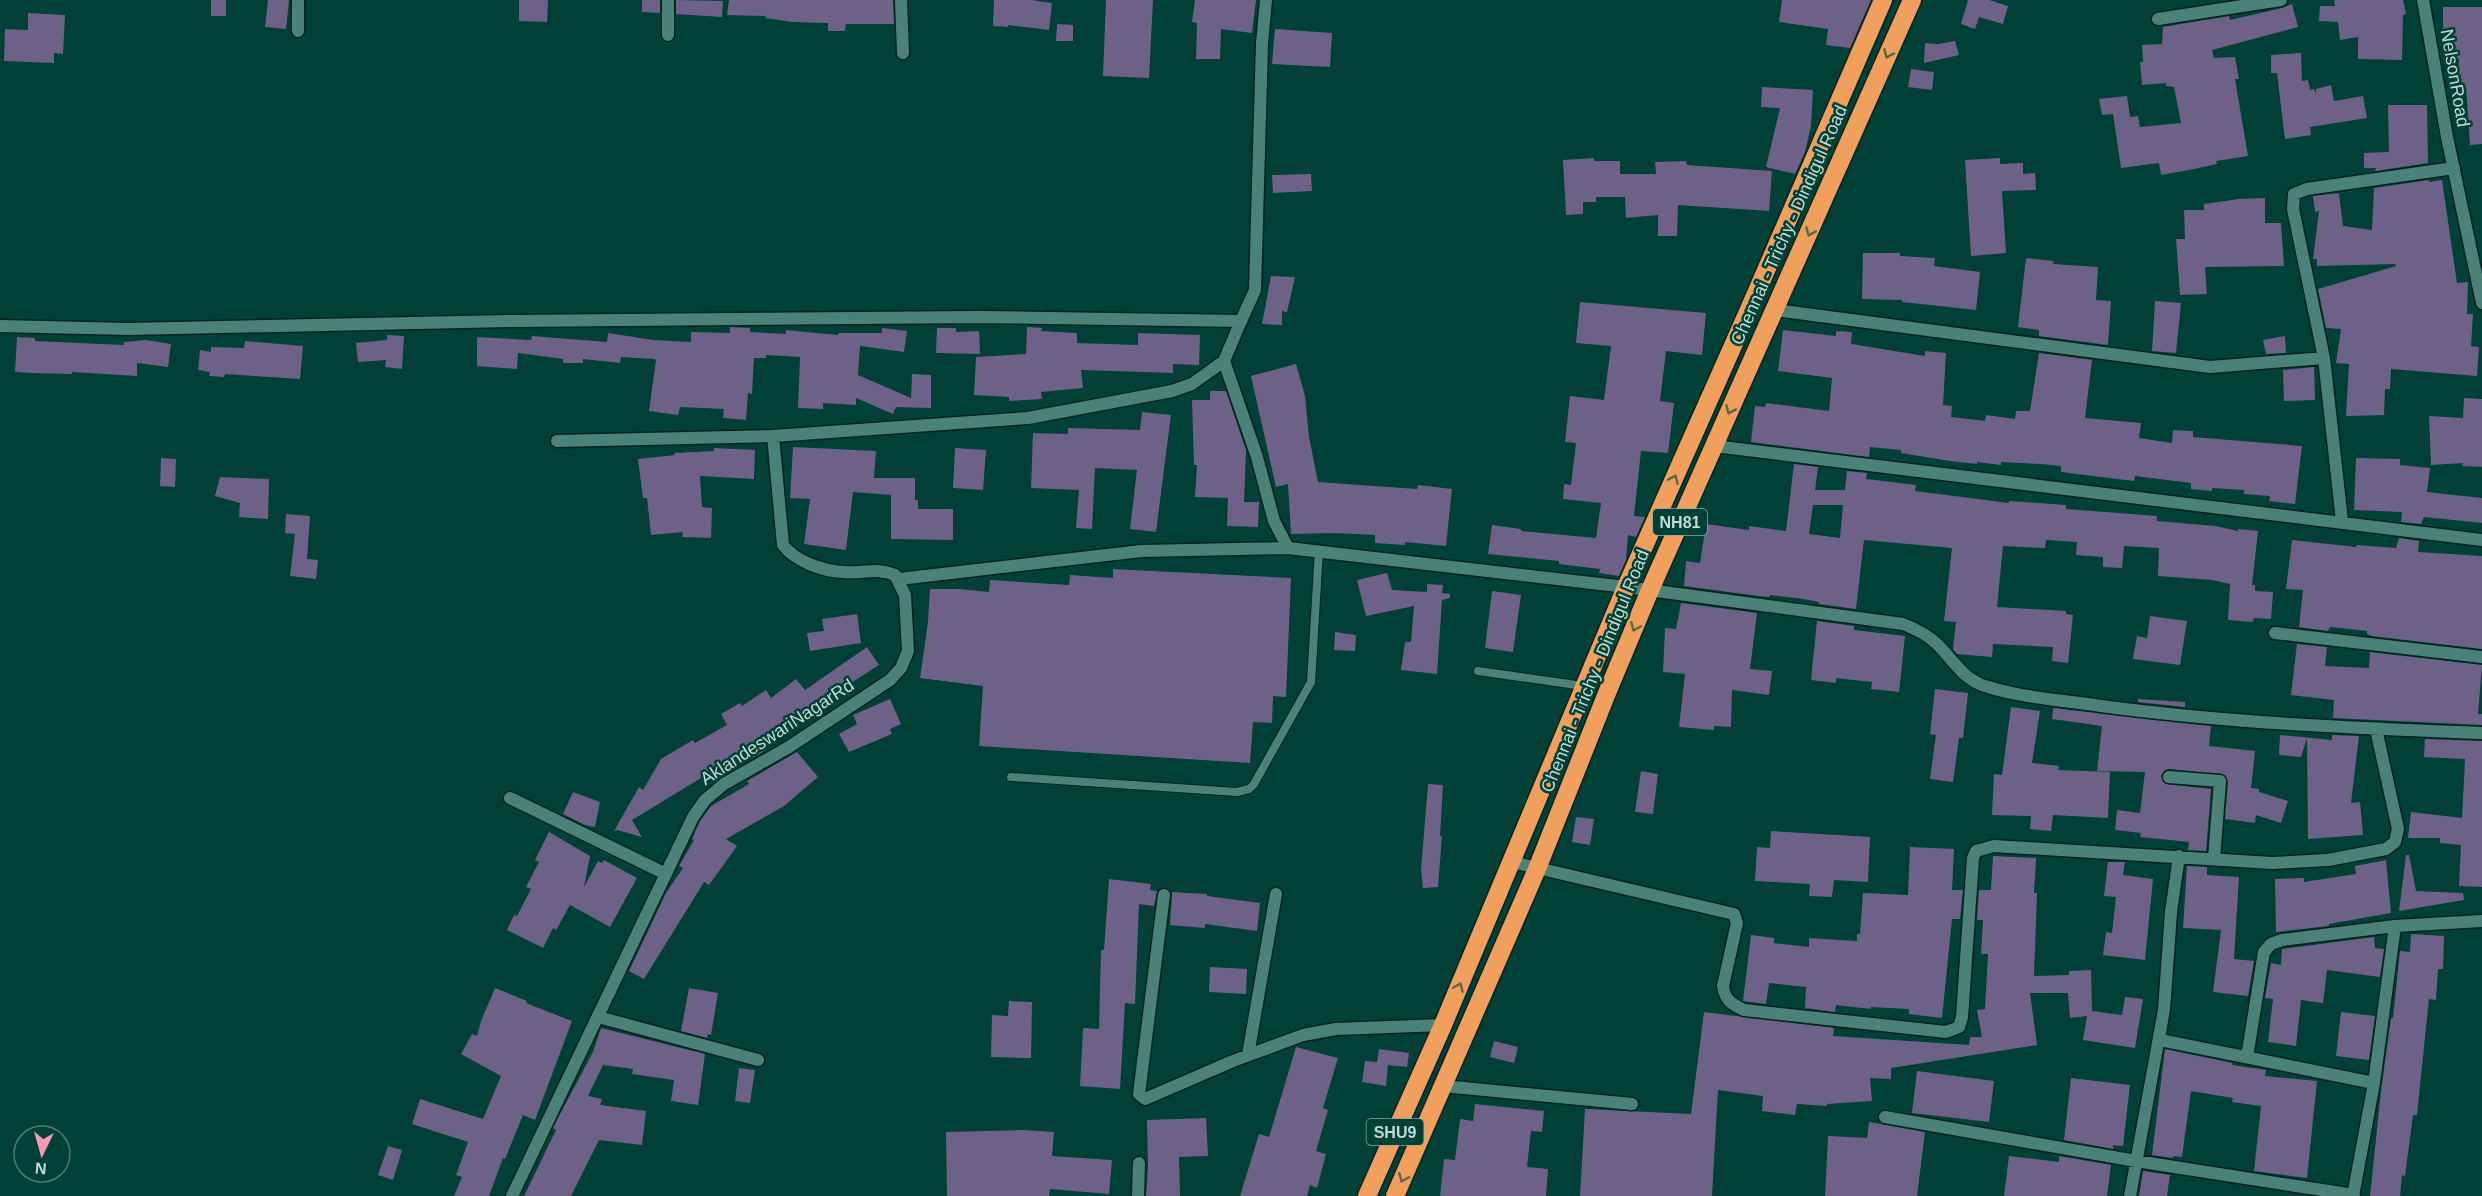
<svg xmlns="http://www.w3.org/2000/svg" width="2482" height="1196" font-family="Helvetica,sans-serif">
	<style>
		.building { fill: #6e6188; fill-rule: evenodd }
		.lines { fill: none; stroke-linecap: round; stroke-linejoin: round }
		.lane-casing { stroke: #04231d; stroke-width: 10 }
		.street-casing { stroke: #04231d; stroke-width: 15 }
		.highway-casing { stroke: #04231d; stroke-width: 21 }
		.lane { stroke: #4b8277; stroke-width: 8 }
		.street { stroke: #4b8277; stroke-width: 12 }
		.highway { stroke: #f09f5c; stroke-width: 18 }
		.oneway { stroke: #606645 }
		.labels { text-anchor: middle; stroke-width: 5; stroke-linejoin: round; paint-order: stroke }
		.shield { fill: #004036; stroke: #86ada5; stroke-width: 1.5 }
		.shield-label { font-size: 16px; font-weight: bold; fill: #c0dcd5 }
		.street-label { font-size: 18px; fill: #c0dcd5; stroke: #004036 }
	</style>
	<rect width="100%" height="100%" fill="#004036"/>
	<path class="building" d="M211,0H226V16H211Z
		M268,0H289L286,29L265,27Z
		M519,0H548L547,22L519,21Z
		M642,0H660V13L642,12Z
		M676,0L723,1L722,17L676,14Z
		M729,0H893L894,24H846L845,31H828V23L792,22L765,18L766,16L727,15Z
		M994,0H1031L1052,3L1049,30L1008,25V27L993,26Z
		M1106,0H1153L1149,78L1103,76Z
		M1195,0H1256L1252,33L1221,29L1220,59H1196L1197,23L1192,22Z
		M1782,0H1871L1850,48L1826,45L1828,29L1779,22Z
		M1968,0H1989L2008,6L2003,24L1979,17L1975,29L1961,24Z
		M2334,0H2403L2406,14L2403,15L2402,60L2358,59V37L2340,40L2338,22L2319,21L2320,6H2335Z
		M2292,4L2298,27L2212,50L2214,58L2235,57L2239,79H2235L2248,156L2216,161L2217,164L2189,170L2161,175L2159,163L2121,168L2113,114L2102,115L2099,99L2127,96L2130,117L2138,116L2140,127L2181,123L2174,87L2166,86V83L2142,85L2140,62H2143L2142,45L2162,44L2163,27L2229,16L2230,20L2282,8Z
		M2443,7H2482V144L2470,145L2466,87H2457L2459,59H2446V31H2443Z
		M28,13L65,15L63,54L54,53V63L4,61L5,29L28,30Z
		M1057,24L1073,25V41H1056Z
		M1275,29L1332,33L1330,67L1272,64Z
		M1955,41L1959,55L1924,63L1925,43L1938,44Z
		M2301,53L2302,81L2308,80L2310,90L2314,89L2316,94V89L2331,85L2334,101L2363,96L2367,118L2310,127L2311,135L2285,139L2277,73H2271V55Z
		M1911,69L1934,72L1932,90L1908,87Z
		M1762,87L1813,90L1811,126L1805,152L1795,174L1766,167L1780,108L1761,107Z
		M2388,105H2427L2428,163L2375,171L2376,168H2364V153L2389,152Z
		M1594,158V161H1620V174H1656L1655,162L1686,161L1687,165L1772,171L1769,211L1678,205L1677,236H1658V215L1626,218L1625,197H1596V202H1583V214L1566,215L1563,160Z
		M2000,158V164L2023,163V174L2035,173L2036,190L2002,191L2006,253L1971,256L1965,160Z
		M1311,174L1312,191L1273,193L1272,175Z
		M2429,180V182L2442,180L2457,283L2468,282L2467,314H2473L2471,346L2479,347L2477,376L2391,369L2390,389H2385L2384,415L2346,416L2349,364L2336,363L2341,329L2326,328L2318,289L2396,266L2395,264L2317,266V259H2313L2319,211L2315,212L2313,196L2339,193L2343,226L2372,230L2374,188Z
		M2265,198V223H2281L2284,266L2205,267L2207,294L2180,295L2176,239H2185L2184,210H2204V204L2239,199Z
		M1863,253H1900V256L1935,258L1934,266L1980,272L1976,310L1902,302V300L1862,299Z
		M2026,258L2054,261L2053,264L2098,267L2096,300L2111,301L2108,345L2039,336V330L2018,327Z
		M1271,276L1295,277L1287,312L1282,311V325L1262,324Z
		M2155,301L2181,303L2176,353L2152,351Z
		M1580,302L1706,313L1702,355L1666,351L1660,401L1674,403L1668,453L1641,451L1634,516L1645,517L1636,537L1628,535L1626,560L1619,576L1599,573L1600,569L1559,564V561L1488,554L1492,525L1521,529V531L1596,538L1601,503L1563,499L1564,484L1571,485L1576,443L1565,442L1570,396L1604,400L1611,346L1576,343Z
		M730,327L750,328V332L786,334V330L838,335L839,333H882V328L907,331L904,352L860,346L858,375L911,398L912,374L931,375V408L896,407L893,414L856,398V405L823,403V409L798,408L800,357L766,355V358H754L752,394L748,393L746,420L723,418L724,409L680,407L678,415L649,411L656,360L654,359L621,357L620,363L583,359V363H563V359L518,353L517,369L477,366V337L531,340L532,336L607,342L608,333L653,340L691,342V332L730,333Z
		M1027,327L1042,328L1041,331L1077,333V343L1138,345V333L1200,335L1199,365L1173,364V373L1081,370L1083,388L1041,392L1042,399L1009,401V397L974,395L976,357L1026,354Z
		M937,328H956V332L979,331L980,354L936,353Z
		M1783,330L1836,336V331L1852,332L1851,344L1925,356V351L1946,353L1943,405L1952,406L1951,417L1985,421L1986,415L2015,419L2016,411H2030L2039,353L2092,360L2085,418L2141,423L2139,438L2172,443L2173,430L2193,431V437L2302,446L2295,504L2269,501L2270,496L2244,494V490L2212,488V491L2191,489V483L2135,476L2134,481L2085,475L2061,472V466L2041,464L2001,462V465L1977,462V464L1950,461L1901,453V450L1870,447L1869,457L1751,442L1755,406L1765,407L1766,403L1829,411L1832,378L1778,371Z
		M387,335L404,336L402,369L385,367L386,360L358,362L356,343L387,340Z
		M2285,336L2286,353L2266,354L2263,340Z
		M17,337L35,338V341L124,345V342L146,340L171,344L168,367L137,363V376L72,372V374L32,373L15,372Z
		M245,341L303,346L300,379L225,374L224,377L209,376L210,372L198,370L200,350L211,352V347L244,348Z
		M1296,364L1305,396L1309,437L1318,482L1417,489L1418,485L1452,489L1446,546L1405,542V545L1375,543V535L1334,533L1291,534L1288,484L1276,487L1251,376Z
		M2314,367L2315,400L2284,401L2283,370Z
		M1210,391H1226L1246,450L1244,502H1259L1258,527L1227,526L1228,498L1195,497L1197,465H1194L1192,400H1210Z
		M2464,398L2482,399V467L2462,466L2463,463L2431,465L2429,416L2463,418Z
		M1142,412L1171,415L1156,532L1130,529L1137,470L1095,468L1092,529L1076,528L1079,490L1031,488L1033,433L1068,434V428L1140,430Z
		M793,447L876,451L874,478H915V500H918V509H953V540L891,539V495L853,492L846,550L804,544L810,499L790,498Z
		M714,448L755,450L754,479L700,476L702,507L712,508L711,538L682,537L683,532L651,535L647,498H643L638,459L675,455L674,453L714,451Z
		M955,448L986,450L983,490L953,488Z
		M161,458L176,459L175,487L160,486Z
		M2356,458L2400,459V465L2430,468L2427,492L2482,498V523L2424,517L2421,524L2401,522L2402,512L2354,510Z
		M1794,464L1818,467L1815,490H1845L1847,471L1867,473L1866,479L1916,485L1915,491L2009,503V501L2066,505V509L2157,516V521L2215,526L2238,531V529L2258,531L2252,585H2255V591L2273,592L2271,619L2254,618L2253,622L2228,620L2230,584L2212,580L2158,576L2159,548L2124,546L2122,568L2103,567V557L2076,555L2077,542L2046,540L2045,548L2003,546L1997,607L2066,611V614L2073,615L2068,663L2052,661L2053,647L1993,644L1992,657L1957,654L1953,649L1956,622L1944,621L1952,548L1864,540L1856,609L1819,604V602L1804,599L1770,595L1769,597L1759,596L1684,586L1686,561L1700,563L1706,524L1749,530V526L1786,531ZM1813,505H1843L1840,538L1809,534Z
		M220,477L269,479L268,519L239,517L240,503L215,496Z
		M286,514L310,516L307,559L318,560L316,579L290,576L295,534L285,533Z
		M2399,538L2419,541L2418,552L2482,556V649L2372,636L2367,634V631L2330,627L2328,631L2299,627L2303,590L2286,589L2292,540L2356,547L2357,545L2396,548Z
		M1113,569L1291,578L1286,697L1273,696L1272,723L1253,722L1250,763L979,746L983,686L920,678L928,622L930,589H960L989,592L990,580L1069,585L1070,575L1113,578Z
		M1387,573L1392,590L1427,592V584L1443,585L1442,593L1450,594V598L1442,600L1437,674L1401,670L1405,642H1411L1414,606L1366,616L1357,580Z
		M1492,591L1521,595L1513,652L1485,648Z
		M1681,603L1757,613L1750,669L1772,671L1769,695L1732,690L1731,727L1714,726V730L1679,727L1685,674L1663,672L1665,628L1676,629Z
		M857,614L861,643L810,651L807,633L824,631L822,619Z
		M2150,616L2187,621L2180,665L2133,659L2137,636L2147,638Z
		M1817,621L1854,626V630L1905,636L1899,692L1871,689L1872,682L1836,678V683L1811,680Z
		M1335,632L1356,635L1355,651L1334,650Z
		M2297,644L2327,647L2325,666L2369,668L2370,652L2482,665L2478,714H2482V725L2333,718L2334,700L2291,695Z
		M867,647L879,665L761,741L766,750L739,766L734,758L632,820L642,837L617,830L614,831L639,787L643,790L661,759L693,740L695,743L727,725L721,714L740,703L742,706L766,690L771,698L796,679L805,690Z
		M1935,689L1968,693L1963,738H1959L1953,782L1930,779L1936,735L1930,734Z
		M890,699L901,724L890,729L892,734L849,752L839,734L857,724L853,715Z
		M2138,699L2185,702V707L2138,702Z
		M2011,707L2040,711L2032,763L2059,766L2058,770L2110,772L2108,818L2053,815L2051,831L2030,829L2031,816L1992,815L1994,774L2002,775Z
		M2053,708L2211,726L2209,746L2255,751L2251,788L2259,789V792L2288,801L2281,823L2256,815L2255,823L2225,819L2228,782L2225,775L2170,769L2165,770L2161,776L2165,784L2211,789L2206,851L2188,850L2189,842L2140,837L2141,833L2115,830L2117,810L2140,813L2145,772L2097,771L2102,726L2052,719Z
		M2280,735L2332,740V735L2359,736L2351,803L2360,802L2363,835L2308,839L2307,738L2301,757L2279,755Z
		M2425,739L2482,741V887L2459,886L2461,845L2440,843V838H2408L2411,812L2462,818L2465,759L2424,757Z
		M797,752L818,777L784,806L726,839L737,846L709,885L704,882L644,979L629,971L666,893L683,868L679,866L694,840L692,839L700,821L711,806L749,784L747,781Z
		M1641,771L1658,774L1653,814L1635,812Z
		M1428,784L1443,785L1440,836H1442L1438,887L1423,888L1421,870Z
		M573,792L600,802L595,827L585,825L563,814Z
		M1576,817L1594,819L1590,845L1572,842Z
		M1771,831L1870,837L1868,882L1834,880L1832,897L1809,896L1810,884L1755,881L1757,847L1770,848Z
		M549,832L590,856L584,887L598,861L602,863L604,860L637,878L610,927L570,905L556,930L553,928L543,948L507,930L514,915L517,916L531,889L526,887L539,862L535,860Z
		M1910,847L1954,849L1952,890H1963L1960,919H1952L1942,1018L1909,1014V1009L1871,1007V1009L1836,1005L1835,1012L1805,1008L1806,987L1769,983L1766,1004L1743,1001L1751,935L1774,938V943L1809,947V938L1857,941V934H1860L1863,893L1908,895Z
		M2406,855H2409L2416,891L2463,893L2464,900L2399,911Z
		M1993,856L2036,858L2034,893H2037L2034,976L2069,975V971L2091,970L2092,1011L2122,1015L2125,997L2143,999L2135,1048L2083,1040L2087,1016L2070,1018L2068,993H2030L2037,1045L1891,1068V1079L1870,1078L1872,1101L1827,1104V1106L1797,1104L1795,1115L1762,1111L1763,1096L1718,1090L1712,1196H1580L1585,1109L1691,1114L1704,1012L1834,1028L1833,1036L1969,1045L1970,1037H1982L1977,1010L1985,1009L1988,954H1981L1983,920H1977L1979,890H1991Z
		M2386,860L2391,913L2329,924V926L2276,932L2275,879L2304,878V882L2356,874L2355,866Z
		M2108,862H2125L2123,875L2153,879L2145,960L2103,955L2106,932L2112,933L2116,897L2104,896Z
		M2187,866L2207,867V875L2239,877L2234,959L2254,961L2248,996L2213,992L2221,930L2183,928Z
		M1109,879L1151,884L1150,890L1157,891L1154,906L1139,904L1135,1004L1125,1003L1120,1089L1080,1086L1083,1028L1099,1029L1101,950H1104Z
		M1172,892L1207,894V896L1260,903L1257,931L1205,924V928L1170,925Z
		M2411,934L2444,936L2443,969H2438L2436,1000L2429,999L2417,1115H2413L2405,1176L2402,1175L2400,1196H2370L2381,1091L2391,1018H2393L2400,951L2410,952Z
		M2374,937L2375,948L2384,949L2380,977L2327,970L2323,1003L2301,1000L2296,1046L2268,1042L2273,999L2265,998L2271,963L2281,965L2282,949Z
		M1210,967L1247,969L1246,994L1209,992Z
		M495,988L527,1001L526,1003L572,1021L535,1120L523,1115L505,1159L503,1158L489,1196H454L462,1177L456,1175L468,1142L412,1124L420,1099L483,1119L501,1076L461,1054L472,1034L477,1036L481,1021Z
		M689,988L718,993L711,1035L708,1034L707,1038L681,1031Z
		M1009,1001L1032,1002L1031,1058L991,1057L992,1015L1008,1016Z
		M2341,1012L2375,1016L2369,1060L2336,1056Z
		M601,1028L705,1054L698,1105L671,1101L674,1080L632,1074L633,1069L603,1065L588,1096L602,1099L600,1105L646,1111L642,1145L599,1140L571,1196H524L556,1130L553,1128L560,1114L593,1052Z
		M1494,1041L1518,1047L1514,1063L1490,1057Z
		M1296,1047L1338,1058L1323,1108L1328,1110L1316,1151L1326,1154L1317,1188L1310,1185L1307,1196H1240L1259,1134L1269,1137Z
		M1379,1049L1409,1053L1407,1067L1388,1065L1386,1086L1362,1082L1365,1061L1377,1062Z
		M2165,1049L2232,1063V1065L2266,1070L2265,1076L2317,1081L2307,1178L2254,1171L2261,1106L2232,1102L2233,1098L2191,1091L2182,1157L2173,1156V1158L2152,1155Z
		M739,1068L755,1070L750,1103L735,1101Z
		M1917,1071L1994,1081L1989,1122L1912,1113Z
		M2071,1078L2130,1085L2123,1146L2113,1145V1149L2064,1140Z
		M1475,1104L1544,1111L1542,1132L1531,1131L1527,1167L1548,1169L1546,1196H1440L1444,1159L1455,1160L1460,1119L1473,1121Z
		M1206,1118L1208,1156L1179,1157L1180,1196H1146L1148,1167L1147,1120Z
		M1869,1122L1925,1132L1917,1196H1825L1828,1136L1867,1138Z
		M1024,1130L1054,1132L1052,1156L1112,1160L1109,1194L1050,1189L1049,1196H947L946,1132Z
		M388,1146L402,1150L393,1180L378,1175Z
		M2009,1156L2059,1162V1156L2111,1165L2107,1196H2004Z
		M2143,1171L2170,1175L2167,1196H2139Z"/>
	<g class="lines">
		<defs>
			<path id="lane" d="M1478,671L1583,686
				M1011,777L1237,792L1249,789L1254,784L1311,682L1319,550"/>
			<path id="street" d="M298,0V31
				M668,0V35
				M901,0L903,53
				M2423,0L2447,137L2482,303
				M2158,19L2281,0
				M1775,310L2210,367L2324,358
				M0,326L128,329L512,321L980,317L1241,321L1255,290L1262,43L1266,0
				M1224,361L1257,457L1274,521L1288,548L1626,587L1903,624C1916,629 1928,635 1938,645C1953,660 1963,679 1985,686C2022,698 2062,700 2101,706C2227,723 2355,728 2482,733
				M557,441L773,436L1028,418L1172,391L1192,384L1224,361L1241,321
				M1714,446L2482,540
				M2342,521L2324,358L2293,209L2294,194L2307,189L2454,168
				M899,579L1141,551L1288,548
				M2275,633L2482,657
				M2169,777L2220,781L2214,859
				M510,798L666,874
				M1512,862L1734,914L1737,923L1723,986C1725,1000 1731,1004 1744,1010L1946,1032L1959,1027L1962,1017L1973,858L1976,851L1994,846L2272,863L2328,860L2386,849L2395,842L2398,829L2376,729
				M1164,895L1139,1094L1145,1099L1233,1061L1303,1035L1336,1029L1443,1025
				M598,1017L758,1060
				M2160,1040L2374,1083L2353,1196
				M1248,1055L1276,894
				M2247,1057L2264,952L2271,944L2282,940L2395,926L2482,921
				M2374,1083L2395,926
				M1443,1086L1632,1104
				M1885,1117L2136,1161L2354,1195
				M512,1196L693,817L705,800L724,784L789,747L890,680L901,668L908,651L905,595L895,575C878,567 860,574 843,572C822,571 795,561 783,545L773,436
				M1138,1196L1139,1163
				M2130,1196L2164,1010L2171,912L2179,856"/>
			<path id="highway" d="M1367,1196L1443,1025L1626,587L1751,305L1883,0
				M1395,1196L1537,869L1607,693L1650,590L1912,0"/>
		</defs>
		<use href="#lane" class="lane-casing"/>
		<use href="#street" class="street-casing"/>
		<use href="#highway" class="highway-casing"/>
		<use href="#lane" class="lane"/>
		<use href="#street" class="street"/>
		<use href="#highway" class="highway"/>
	</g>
	<defs><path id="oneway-chevron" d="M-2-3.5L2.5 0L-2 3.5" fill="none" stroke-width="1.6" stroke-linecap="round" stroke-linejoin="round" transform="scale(1.5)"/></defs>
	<g class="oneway">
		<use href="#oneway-chevron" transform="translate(1888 54) rotate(114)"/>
		<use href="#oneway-chevron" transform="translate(1810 232) rotate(114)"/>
		<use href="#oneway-chevron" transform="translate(1730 410) rotate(114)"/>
		<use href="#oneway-chevron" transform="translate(1674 479) rotate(-66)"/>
		<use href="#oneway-chevron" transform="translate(1635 627) rotate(113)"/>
		<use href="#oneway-chevron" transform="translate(1459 987) rotate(-67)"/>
		<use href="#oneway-chevron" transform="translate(1403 1178) rotate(113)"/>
	</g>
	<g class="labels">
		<g class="shield">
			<rect x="1653" y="509" width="54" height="26" rx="4.5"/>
			<rect x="1366.5" y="1119" width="57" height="26" rx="4.5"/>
		</g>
		<g class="shield-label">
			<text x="1680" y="528">NH81</text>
			<text x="1395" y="1138">SHU9</text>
		</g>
		<g class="street-label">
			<text transform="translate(2455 78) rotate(80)" y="6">NelsonRoad</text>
			<text transform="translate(1789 225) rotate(-66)" y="6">Chennai - Trichy - Dindigul Road</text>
			<text transform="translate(1595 671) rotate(-68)" y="6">Chennai - Trichy - Dindigul Road</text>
			<text transform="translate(777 732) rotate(-33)" y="6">AklandeswariNagarRd</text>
		</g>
	</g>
	<g transform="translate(42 1154) rotate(185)"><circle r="28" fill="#004036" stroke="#4d7e76" stroke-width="1.5"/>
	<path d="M0-4.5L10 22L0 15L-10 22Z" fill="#f09ab6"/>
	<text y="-9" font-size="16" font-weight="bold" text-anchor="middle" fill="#c0dcd5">N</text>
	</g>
</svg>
